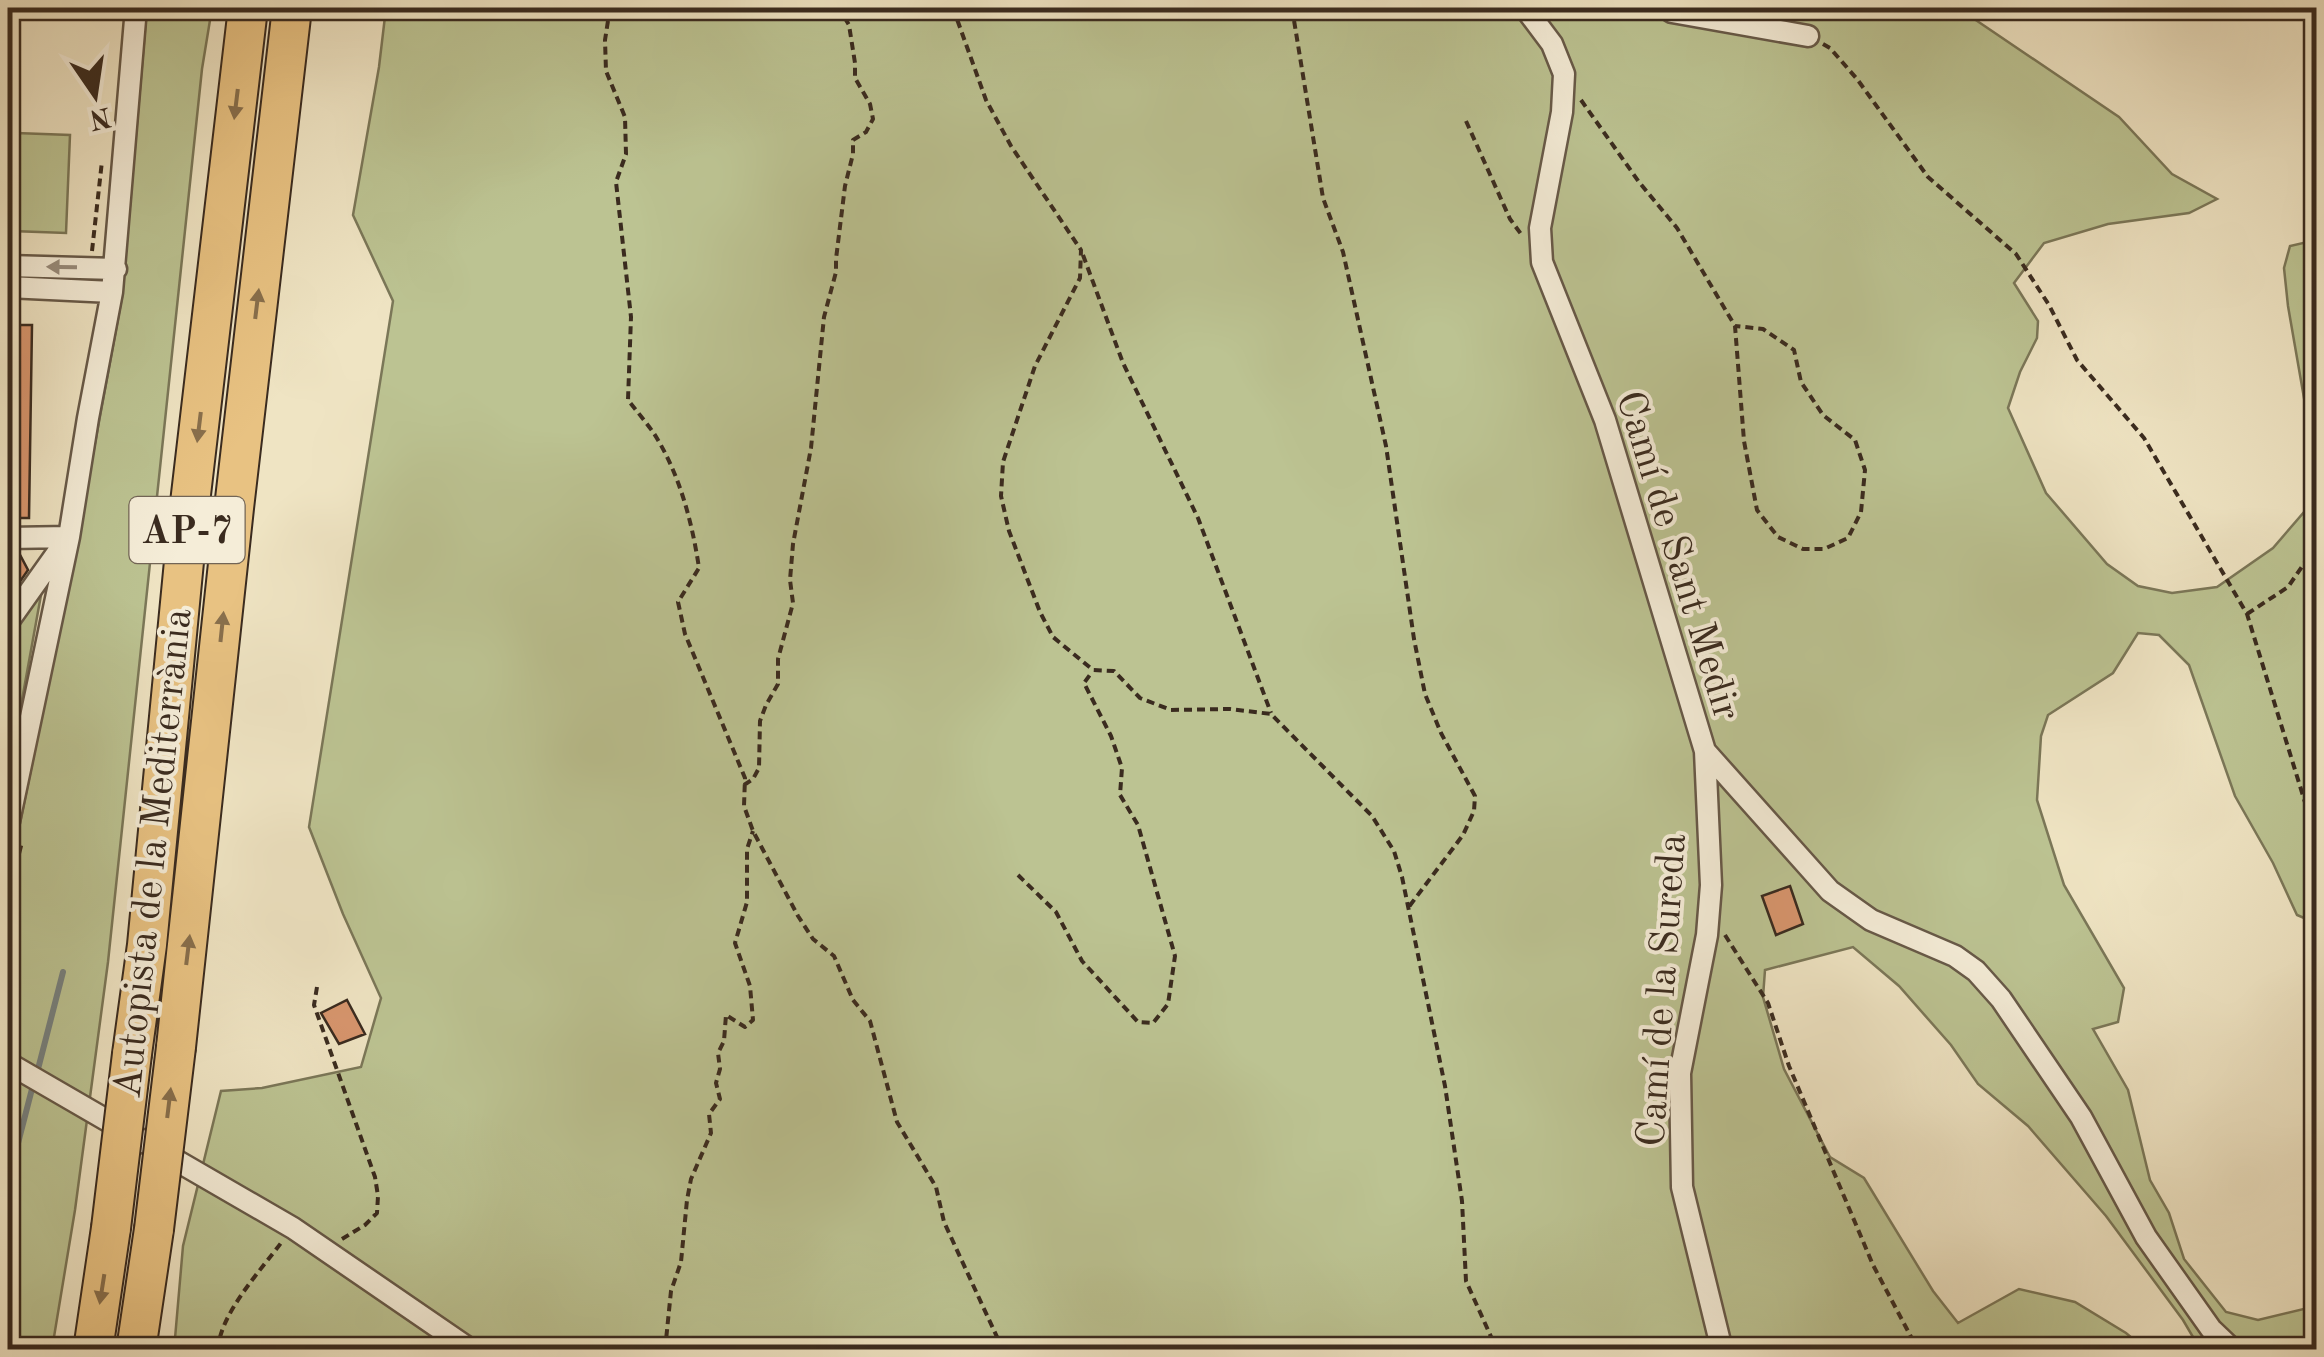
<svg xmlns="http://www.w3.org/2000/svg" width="2324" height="1357" font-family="'Old Standard TT',serif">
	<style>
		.green { fill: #bcc392; stroke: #7b7758; stroke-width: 2.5 }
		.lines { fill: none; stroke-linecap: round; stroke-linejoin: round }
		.stream { stroke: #77817f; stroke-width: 6 }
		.building { fill: #d7956d; stroke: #3a2b1f; stroke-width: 2.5 }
		.street-casing { stroke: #675948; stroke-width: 25 }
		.highway-casing { stroke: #3a2b1f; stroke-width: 42 }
		.path { stroke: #3a2b1f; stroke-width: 4; stroke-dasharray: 8 5; stroke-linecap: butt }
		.street { stroke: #f5edd8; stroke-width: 20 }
		.highway { stroke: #e8c282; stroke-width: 38 }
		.highway-bridge-casing { stroke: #3a2b1f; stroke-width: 42; stroke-linecap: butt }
		.highway-bridge { stroke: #e8c282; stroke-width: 38 }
		.oneway { fill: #886f4c }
		.oneway2 { fill: #988c7c }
		.labels { text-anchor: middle; stroke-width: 8; stroke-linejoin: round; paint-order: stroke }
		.shield { fill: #f5edd8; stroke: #726556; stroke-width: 2.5 }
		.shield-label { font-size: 38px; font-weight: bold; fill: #3a2b1f }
		.street-label { font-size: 40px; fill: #3a2b1f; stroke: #f5edd8 }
	</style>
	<rect width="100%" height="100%" fill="#efe4c3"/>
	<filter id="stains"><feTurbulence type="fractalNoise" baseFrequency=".002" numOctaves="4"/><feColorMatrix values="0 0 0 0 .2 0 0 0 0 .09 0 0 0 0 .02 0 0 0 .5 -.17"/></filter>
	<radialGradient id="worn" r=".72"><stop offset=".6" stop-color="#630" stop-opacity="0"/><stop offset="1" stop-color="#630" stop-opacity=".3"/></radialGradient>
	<path class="green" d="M147,8H212L202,69L108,962L75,1210L52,1349L8,1350V882L72,568L122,297Z
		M386,8H1958L2119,117L2172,174L2217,199L2189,213L2108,224L2044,243L2014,283L2038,321L2037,338L2020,372L2008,408L2046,493L2107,564L2138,586L2172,593L2217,587L2273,548L2304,512L2316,487V923L2297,915L2273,863L2235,796L2189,665L2159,635L2138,633L2113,673L2048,715L2041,736L2037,800L2064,885L2124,988L2118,1022L2093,1029L2128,1090L2150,1180L2169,1213L2184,1259L2226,1312L2258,1320L2316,1306V1349H2200L2183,1320L2106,1216L2028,1126L1978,1084L1951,1045L1899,986L1853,947L1765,970L1763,997L1784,1069L1830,1157L1864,1178L1933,1291L1958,1323L2019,1289L2075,1302L2126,1333L2145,1349L174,1350L183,1246L221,1091L262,1088L361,1067L381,998L343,914L309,827L393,301L353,215L379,67Z
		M16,133L70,135L66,233L12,231Z
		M2316,240V467L2288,306L2284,268L2290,246Z
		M43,584L18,722L13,733L8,736V633Z"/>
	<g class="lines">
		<path class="stream" d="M37,1073L63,972
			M8,1182L33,1085"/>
	</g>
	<path class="building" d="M8,325H32L29,518H8Z
		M8,552L19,553L28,570L8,599Z
		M1790,886L1803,924L1776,935L1762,896Z
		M347,1000L365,1034L339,1044L321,1013Z"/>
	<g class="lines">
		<defs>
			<path id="street" d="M1525,8L1552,44L1564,74L1562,112L1540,228L1542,262L1605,420L1705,751L1830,891L1871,920L1955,956L1976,971L2001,999L2081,1117L2146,1237L2211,1329L2233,1350
				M1666,8L1672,12L1808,36
				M8,266L116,269
				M8,287L112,292
				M8,538L69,537
				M8,622L62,546
				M1705,751L1711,885L1707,935L1680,1073L1682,1187L1722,1350
				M8,826L69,537L88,418L112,292L136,8
				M8,1063L293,1228L471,1350"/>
			<path id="highway" d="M176,1047L234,508L292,8
				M132,1054L147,945L188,520L248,8
				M93,1350L111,1228
				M136,1350L154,1229"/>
		</defs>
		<use href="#street" class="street-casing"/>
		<use href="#highway" class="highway-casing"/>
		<path class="path" d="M610,8L605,40L606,71L625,117L626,154L616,182L631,317L628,400C636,410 645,421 653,432C679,472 692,521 699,568L678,602L685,634L745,778L744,806L753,831L798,916L813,939L834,956L853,1000L870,1021L897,1122L936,1187L944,1222L1003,1350
			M953,8L986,100L1011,146L1081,250L1080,278L1035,366L1003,462L1001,496L1009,531L1040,612L1053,637L1093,670L1114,671L1140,698L1171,710L1230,709L1271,714L1372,816L1394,851L1402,877L1445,1086L1462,1201L1466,1281L1497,1350
			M1292,8L1323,198L1343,252L1386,446L1414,639L1425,694L1441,733L1475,796L1474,811L1463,835L1408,908
			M1823,44L1830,48L1857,79L1928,177L2016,254L2049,305L2077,360L2144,438L2247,614L2316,838
			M1581,100L1639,182L1677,228L1735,326L1744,441L1757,510L1778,537L1803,549H1824L1848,538L1861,512L1865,470L1855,440L1823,415L1801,382L1794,350L1763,329L1735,326
			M1466,121L1510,219L1521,234
			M92,251L102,161
			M1083,255L1123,363L1198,518L1271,713
			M2247,614L2288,587L2314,549L2316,514
			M744,785L753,779L759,768L760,721L766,705L778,684V659L793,603L790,580L793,544L811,448L824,317L836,272V259L845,186L853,154V140L866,132L873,119L870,104L855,78V63L849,25L839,8
			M1018,875L1056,912L1082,961L1138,1022L1153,1023L1168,1004L1175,956L1138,825L1120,795L1122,768L1111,736L1084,683L1092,672
			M8,889H10L22,842
			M1725,935L1768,1003L1789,1066L1873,1265L1918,1350
			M317,987L314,1005L375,1177L378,1196L377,1213L365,1225L342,1239
			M218,1350C219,1315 261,1270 281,1243
			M665,1350L671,1291L681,1262L687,1200L691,1179L711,1133L709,1114L720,1099L716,1083L720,1069L718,1053L724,1041L726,1015L745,1027L753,1020L750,986L735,943L747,902V849L753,831"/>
		<use href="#street" class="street"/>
		<use href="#highway" class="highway"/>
		<defs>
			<path id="highway-bridge" d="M111,1228L132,1054
				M154,1229L176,1047"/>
		</defs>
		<use href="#highway-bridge" class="highway-bridge-casing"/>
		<use href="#highway-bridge" class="highway-bridge"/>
	</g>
	<defs><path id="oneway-solid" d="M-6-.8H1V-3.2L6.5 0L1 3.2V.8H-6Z" transform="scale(2.5)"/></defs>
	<g class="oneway">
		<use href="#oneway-solid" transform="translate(236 104) rotate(97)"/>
		<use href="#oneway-solid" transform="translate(257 304) rotate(-83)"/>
		<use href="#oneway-solid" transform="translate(199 427) rotate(97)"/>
		<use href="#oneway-solid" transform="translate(222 627) rotate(-84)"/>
		<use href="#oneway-solid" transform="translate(188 950) rotate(-83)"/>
		<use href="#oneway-solid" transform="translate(169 1103) rotate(-83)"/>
		<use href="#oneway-solid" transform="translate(102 1289) rotate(99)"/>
	</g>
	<use class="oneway2" href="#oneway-solid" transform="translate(62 267) rotate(-179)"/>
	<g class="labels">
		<rect class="shield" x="129.5" y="497" width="115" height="66" rx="8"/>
		<g class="shield-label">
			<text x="187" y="543">AP-7</text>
		</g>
		<g class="street-label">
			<text transform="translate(1680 555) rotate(73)" y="14">Camí de Sant Medir</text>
			<text transform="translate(151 853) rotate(-84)" y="14">Autopista de la Mediterrània</text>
			<text transform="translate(1660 990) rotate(-86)" y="14">Camí de la Sureda</text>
		</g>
	</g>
	<rect width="2324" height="1357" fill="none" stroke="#efe4c3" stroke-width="40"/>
	<rect x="10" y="10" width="2304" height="1337" fill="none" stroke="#3a2b1f" stroke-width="5"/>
	<rect x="20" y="20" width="2284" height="1317" fill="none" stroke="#3a2b1f" stroke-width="2.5"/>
	<g transform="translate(95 95) rotate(167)" stroke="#f5edd8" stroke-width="8" paint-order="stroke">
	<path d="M0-8L18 38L0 25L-18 38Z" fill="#3a2b1f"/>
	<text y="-15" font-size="28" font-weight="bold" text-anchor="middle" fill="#3a2b1f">N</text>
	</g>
	<rect width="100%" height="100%" filter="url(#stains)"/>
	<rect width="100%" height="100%" fill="url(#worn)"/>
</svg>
